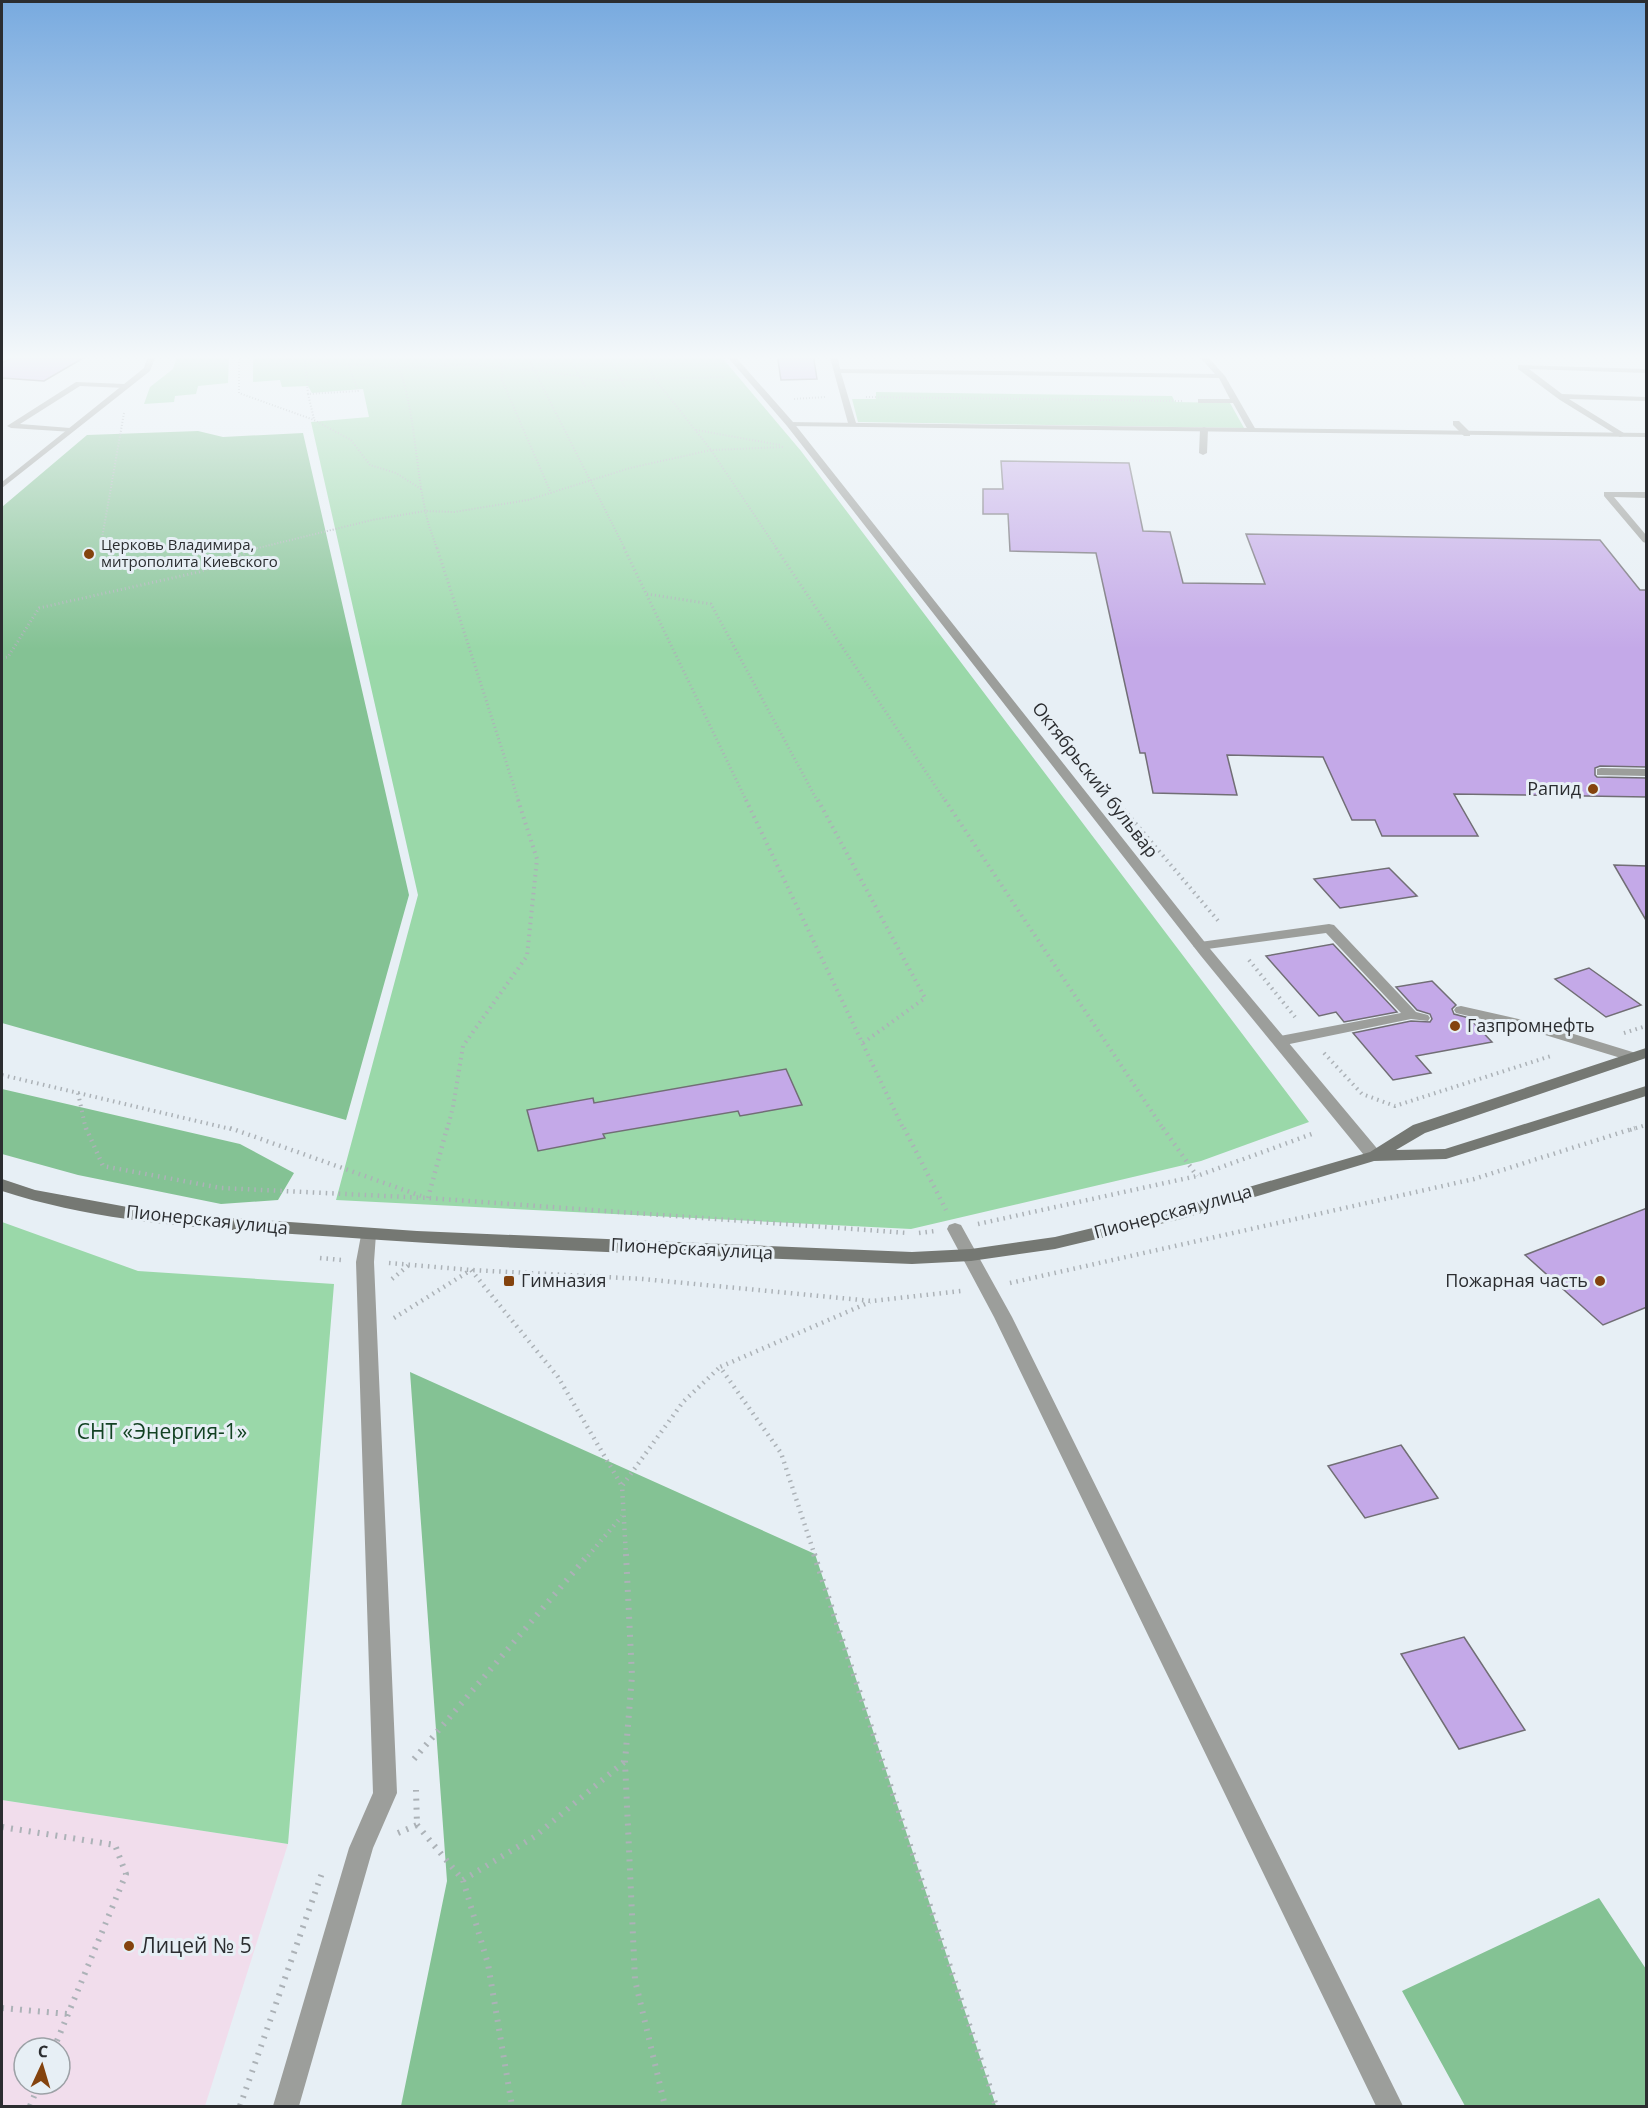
<svg xmlns="http://www.w3.org/2000/svg" width="1648" height="2108" font-family="'Open Sans',sans-serif">
	<style>
		.education { fill: #f1ddec; fill-rule: evenodd }
		.green { fill: #9ad8a9 }
		.forest { fill: #84c294 }
		.building { fill: #c4a9e8; stroke: #716e75; stroke-width: 1.5 }
		.lines { fill: none; stroke-linecap: round; stroke-linejoin: round }
		.path-far4 { stroke: #acb2b7; stroke-width: 2; stroke-dasharray: 1 2; stroke-linecap: butt }
		.path-far3 { stroke: #acb2b7; stroke-width: 3; stroke-dasharray: 1 3; stroke-linecap: butt }
		.path-far2 { stroke: #acb2b7; stroke-width: 4; stroke-dasharray: 1.5 4.5; stroke-linecap: butt }
		.path-far1 { stroke: #acb2b7; stroke-width: 4.5; stroke-dasharray: 1.5 5; stroke-linecap: butt }
		.path { stroke: #acb2b7; stroke-width: 6; stroke-dasharray: 2 7; stroke-linecap: butt }
		.service { fill: #9c9e9b; fill-rule: evenodd }
		.minor { fill: #9c9e9b; fill-rule: evenodd }
		.tertiary { fill: #9c9e9b; fill-rule: evenodd }
		.secondary { fill: #757873; fill-rule: evenodd }
		.poi-dot { fill: #84430e; stroke: #e7eff5; stroke-width: 2 }
		.labels { text-anchor: middle; stroke-width: 6; stroke-linejoin: round; paint-order: stroke }
		.far-poi-label { font-size: 15px; fill: #2b2d30; stroke: #e7eff5; text-anchor: start }
		.street-label { font-size: 18px; fill: #2b2d30; stroke: #e7eff5 }
		.poi-label { font-size: 18px; fill: #2b2d30; stroke: #e7eff5; text-anchor: end }
		.near-park-label { font-size: 21px; fill: #134223; stroke: #e7eff5 }
		.near-poi-label { font-size: 21px; fill: #2b2d30; stroke: #e7eff5; text-anchor: start }
	</style>
	<rect width="100%" height="100%" fill="#e7eff5"/>
	<path class="education" d="M2,1800L288,1844L205,2106H2ZM24,2048H60V2084H24Z"/>
	<path class="green" d="M174,354H229L228,383L198,386L196,394L175,396L174,402L144,404L150,387L173,369L177,357Z
		M290,354H719L801,451L1309,1122L1201,1161L911,1229L336,1200L418,895L311,422L369,417L363,389L312,393L308,386L282,387L280,380L253,382V357Z
		M876,392L1172,396L1175,402L1230,403L1244,428L858,422L852,399H876Z
		M2,1222L138,1271L334,1284L288,1844L2,1800Z"/>
	<path class="forest" d="M198,431L223,437L303,433L409,895L346,1120L2,1023V507L87,435Z
		M2,1089L240,1144L294,1173L278,1200L221,1204L78,1175L2,1154Z
		M410,1372L815,1554L996,2106H401L447,1881Z
		M1599,1898L1646,1969V2106H1465L1402,1991Z"/>
	<path class="building" d="M18,354H30L85,357L44,381L2,378V363Z
		M777,354H813L817,379L781,380Z
		M1001,461L1129,463L1143,531L1170,532L1183,583L1265,584L1246,534L1600,540L1640,590H1647V767L1600,766L1595,768V775L1597,777L1647,778V797L1454,794L1478,836H1382L1375,820H1352L1323,757L1227,755L1237,795L1153,793L1145,753H1140L1096,553L1010,551L1008,514H983V489H1003Z
		M1614,865L1647,866V922Z
		M1389,868L1417,896L1340,908L1314,879Z
		M1333,944L1397,1012L1344,1022L1336,1012L1319,1016L1266,956Z
		M1589,968L1641,1005L1606,1017L1555,979Z
		M1432,981L1456,1005L1452,1009L1454,1014L1469,1018L1492,1042L1416,1056L1431,1073L1393,1080L1353,1033L1411,1021L1430,1022L1432,1019L1430,1014L1417,1010L1396,987Z
		M786,1069L802,1105L740,1116L738,1111L603,1134L605,1138L538,1151L527,1110L593,1098L594,1103Z
		M1647,1208V1307L1603,1325L1525,1255Z
		M1401,1445L1438,1498L1365,1518L1328,1466Z
		M1464,1637L1525,1730L1459,1749L1401,1654Z"/>
	<g class="lines">
		<path class="path-far4" d="M220,354L400,368L469,365L534,370L606,380L724,377
			M394,354C415,403 414,458 425,509C427,523 433,536 437,549
			M496,354L502,368V380L551,493
			M526,354L625,549
			M567,354L586,388
			M607,354L625,387
			M641,354L655,379L711,450L777,549
			M239,356V393L314,420L351,440L370,465L396,473L421,489
			M305,360L308,394L358,391L348,363
			M308,394L314,419
			M866,397L1182,401
			M794,399L825,397
			M696,430L780,445
			M101,544L124,413
			M254,549L372,520L425,511L454,512L528,500L630,468L711,450L784,447"/>
		<path class="path-far3" d="M437,548L519,802
			M624,548L747,802
			M776,548L946,802
			M647,594L711,604L818,802
			M2,658L8,657L39,608L199,572L258,548"/>
		<path class="path-far2" d="M746,800L904,1130
			M818,800L925,998L863,1043
			M945,800L1164,1130
			M1120,805L1220,923
			M1249,960L1295,1017
			M1624,1033L1646,1026
			M1324,1053L1362,1094L1395,1106L1554,1055
			M2,1075L235,1130
			M78,1093L86,1130
			M447,1130L453,1107L463,1046L527,956L537,859L518,800
			M1630,1130L1646,1125"/>
		<path class="path-far1" d="M86,1128L103,1166L221,1188L428,1198L908,1233
			M230,1128L421,1196
			M904,1128L946,1210
			M1163,1128L1197,1176
			M428,1198L447,1128
			M978,1224L1197,1176L1312,1134
			M919,1233L935,1231
			M320,1258L342,1260
			M389,1263L471,1270L643,1279L872,1301L961,1291
			M392,1279L409,1265
			M1010,1283L1474,1179L1635,1128
			M394,1318L471,1270L558,1377L622,1486
			M588,1556L622,1516
			M626,1556L622,1486L683,1402L720,1367
			M815,1556L781,1453L720,1367L870,1302"/>
		<path class="path" d="M626,1554L632,1676L625,1762L635,1980L665,2106
			M814,1554L996,2106
			M414,1759L589,1554
			M417,1825L463,1880L488,1964L512,2106
			M2,1827L115,1845L126,1874L54,2048
			M398,1833L417,1825L416,1790
			M463,1880L534,1837L624,1762
			M2,2008L68,2014
			M30,2106L39,2084
			M240,2106L322,1873"/>
		<path class="service" d="M829,354H837L840,369L1215,374L1197,354H1205L1225,376L1256,430L1249,432L1233,403H1198V399H1230L1219,378L841,373L856,423L852,425L848,423Z
			M1518,365L1646,369V373L1529,369L1562,394L1646,397V401L1569,399L1627,435L1620,437L1560,400L1518,369Z
			M76,382L125,384L129,386L125,388L80,386L20,424L70,428H73V432L11,428L7,426Z
			M1453,421H1459L1470,432V436H1464L1453,425Z
			M1204,427L1208,429L1207,453L1203,455L1199,453L1200,429Z
			M1604,492H1646V498L1614,497L1646,535V543L1643,542L1604,496Z
			M1601,768L1646,769V776L1597,775V769Z
			M1329,924L1334,925L1416,1012L1428,1015L1430,1018L1428,1021L1411,1019L1280,1046L1275,1044L1273,1041L1280,1036L1401,1013L1326,933L1200,950L1193,946L1200,942Z
			M1461,1006L1541,1024L1639,1054L1642,1057L1634,1062L1532,1031L1456,1013L1454,1010L1456,1007Z
			M955,1223L961,1225L1012,1317L1403,2106H1376L994,1317L947,1229L949,1225Z
			M368,1228L374,1230L376,1234L374,1262L397,1793L373,1848L299,2106H273L349,1848L373,1793L356,1262L362,1230Z"/>
		<path class="minor" d="M787,422L1646,433V437L790,426H787Z"/>
		<path class="tertiary" d="M143,354H151L155,358L150,371L2,488V482L144,368L147,358Z
			M725,354H733L793,422L1211,950L1380,1152L1382,1156L1380,1160H1368L1201,956L787,426Z"/>
		<path class="secondary" d="M1646,1048V1058L1425,1133L1396,1150L1445,1149L1646,1086V1096L1446,1159L1374,1161L1181,1219L1055,1249L971,1261L912,1264C721,1256 529,1251 338,1237C225,1229 110,1226 2,1191V1179L35,1190L160,1213L417,1231L912,1252L971,1249L1055,1237L1180,1207L1370,1152L1413,1125Z"/>
	</g>
	<linearGradient id="sky" x2="0" y2="1"><stop stop-color="#78aadf"/><stop offset="0.55" stop-color="#f4f8fa"/><stop offset="1" stop-color="#f4f8fa" stop-opacity="0"/></linearGradient>
	<rect width="1648" height="649" fill="url(#sky)"/>
	<g class="poi-dot">
		<circle cx="89" cy="554" r="6"/>
		<circle cx="1593" cy="789" r="6"/>
		<circle cx="1455" cy="1026" r="6"/>
		<rect x="503" y="1275" width="12" height="12" rx="3"/>
		<circle cx="1600" cy="1281" r="6"/>
		<circle cx="129" cy="1946" r="6"/>
	</g>
	<g class="labels">
		<g class="far-poi-label">
			<text x="101" y="550">Церковь Владимира,<tspan x="101" dy="17">митрополита Киевского</tspan></text>
		</g>
		<g class="street-label">
			<text transform="translate(1095 780) rotate(52)" y="6">Октябрьский бульвар</text>
			<text transform="translate(1173 1212) rotate(-15)" y="6">Пионерская улица</text>
			<text transform="translate(207 1220) rotate(6)" y="6">Пионерская улица</text>
			<text transform="translate(692 1249) rotate(3)" y="6">Пионерская улица</text>
		</g>
		<g class="poi-label">
			<text x="1581" y="795">Рапид</text>
			<text x="1467" y="1032" text-anchor="start">Газпромнефть</text>
			<text x="521" y="1287" text-anchor="start">Гимназия</text>
			<text x="1588" y="1287">Пожарная часть</text>
		</g>
		<g class="near-park-label">
			<text x="162" y="1439">СНТ «Энергия-1»</text>
		</g>
		<g class="near-poi-label">
			<text x="141" y="1953">Лицей № 5</text>
		</g>
	</g>
	<rect width="1648" height="2108" fill="none" stroke="#2b2d30" stroke-width="6"/>
	<g transform="translate(42 2066) rotate(4)"><circle r="28" fill="#e7eff5" stroke="#9ca1a6" stroke-width="1.5"/>
	<path d="M0-4.5L10 22L0 15L-10 22Z" fill="#84430e"/>
	<text y="-9" font-size="16" font-weight="bold" text-anchor="middle" fill="#2b2d30">С</text>
	</g>
</svg>
